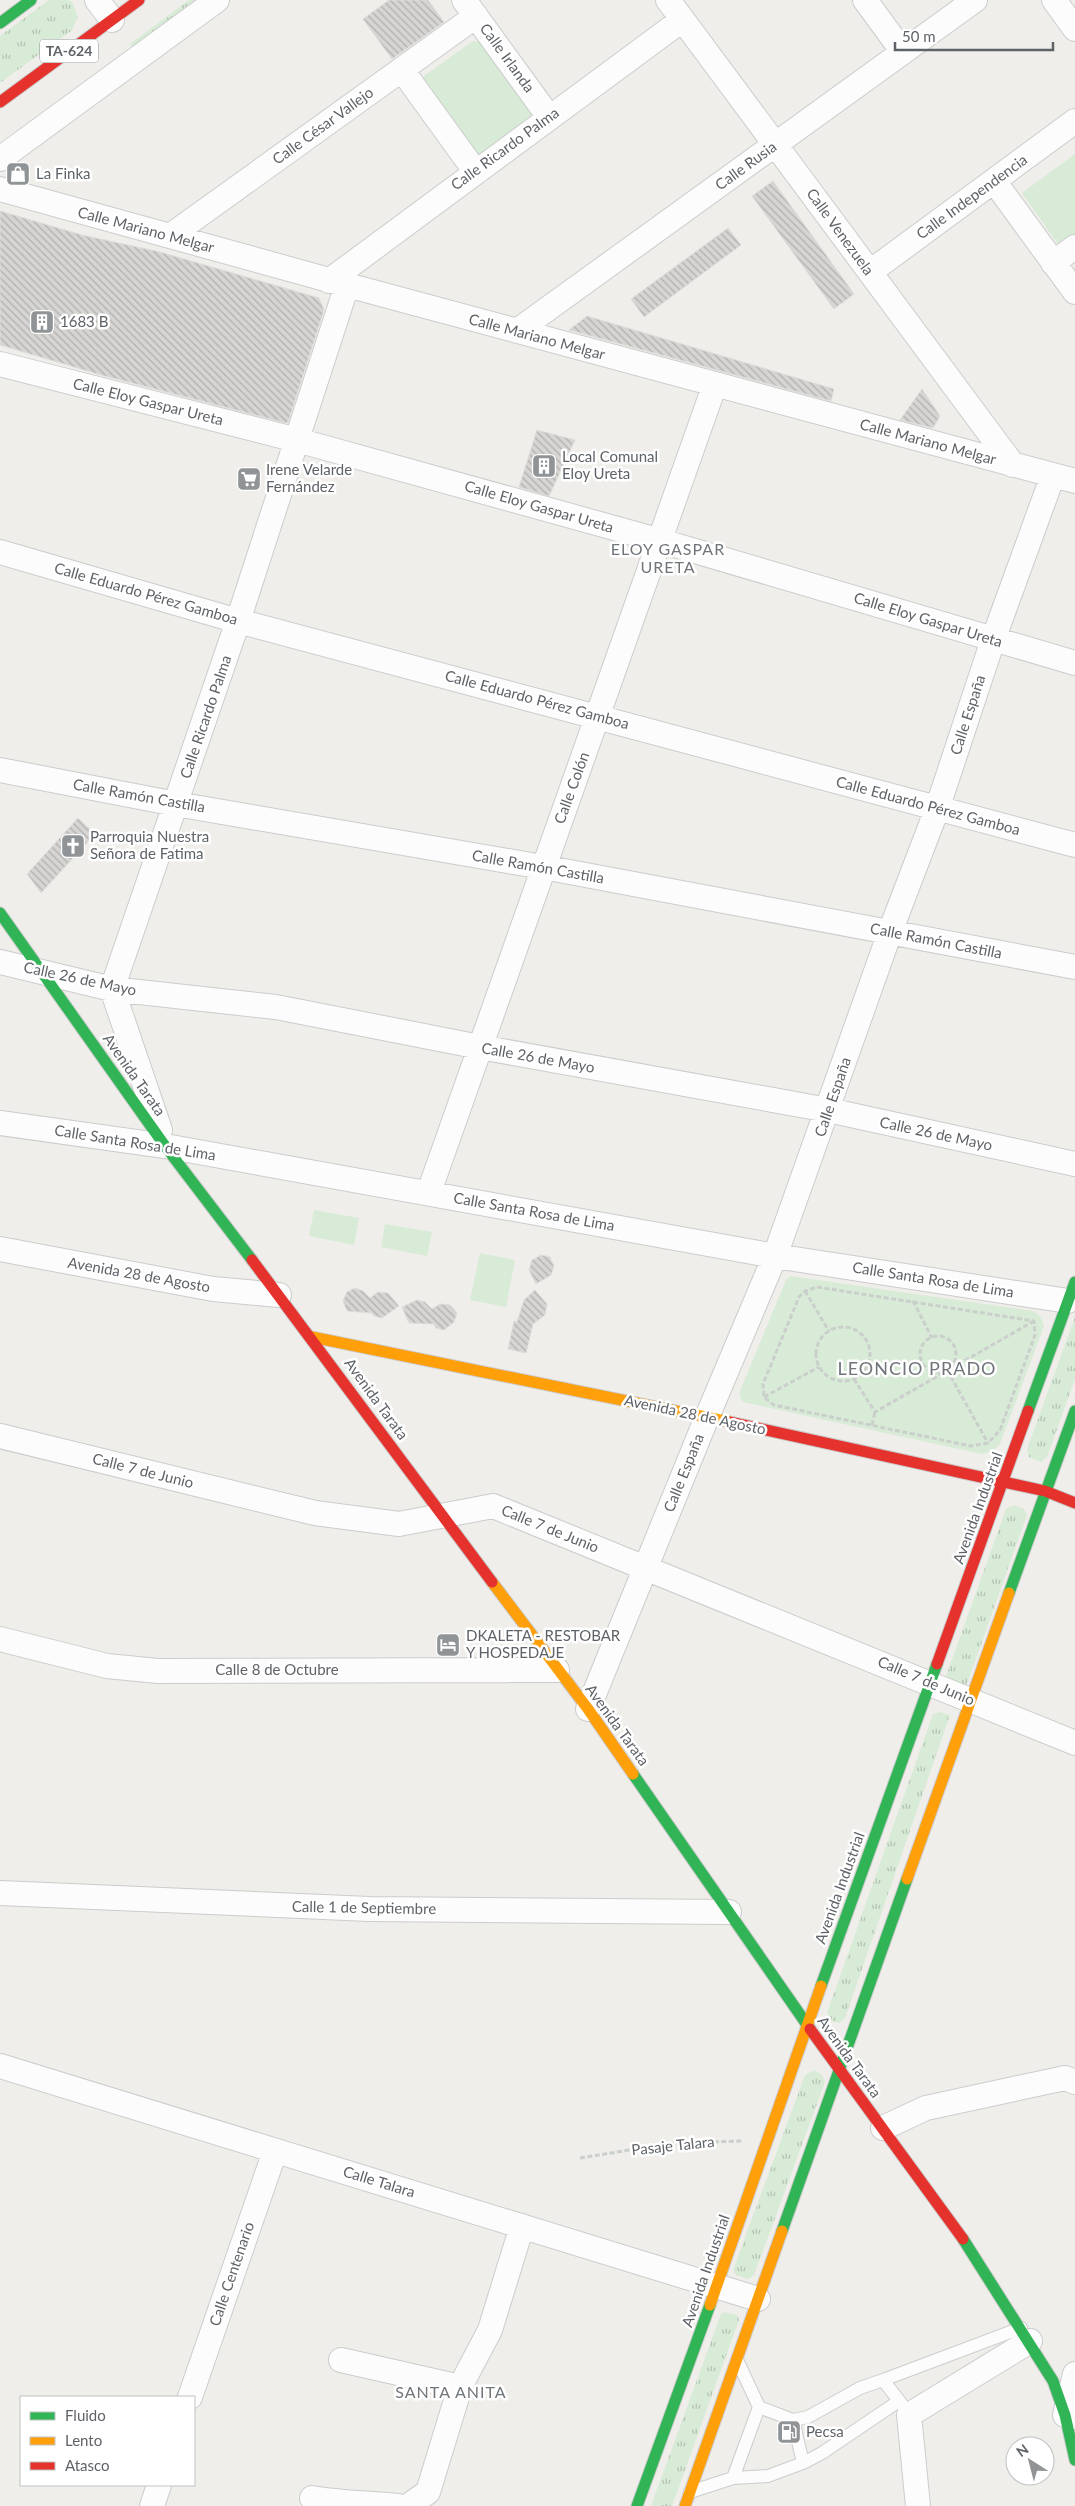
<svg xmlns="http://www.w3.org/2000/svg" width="1075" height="2506" font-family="Lato,sans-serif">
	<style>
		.grass { fill: url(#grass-tufts) }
		.park { fill: #d8ebd6 }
		.building { fill: url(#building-back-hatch); stroke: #deddd9 }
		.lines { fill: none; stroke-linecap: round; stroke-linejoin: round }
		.lane-casing { stroke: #cbcccc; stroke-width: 14 }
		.street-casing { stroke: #cbcccc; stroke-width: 26 }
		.fast-casing { stroke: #cacacb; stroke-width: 13 }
		.slow-casing { stroke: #cacacb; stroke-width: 13 }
		.jam-casing { stroke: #cacacb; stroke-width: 13 }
		.path { stroke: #cacfcc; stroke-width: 3; stroke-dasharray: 5 2.5; stroke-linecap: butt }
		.lane { stroke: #fdfcfc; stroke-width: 12 }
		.street { stroke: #fdfcfc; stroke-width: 24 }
		.fast { stroke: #30b455; stroke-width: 11 }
		.slow { stroke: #ff9f0a; stroke-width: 11 }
		.jam { stroke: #e5322d; stroke-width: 11 }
		.labels { text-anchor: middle; stroke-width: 5; stroke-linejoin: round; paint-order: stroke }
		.shield { fill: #fff; stroke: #8f9295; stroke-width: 1 }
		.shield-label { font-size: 14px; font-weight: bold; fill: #5f6368 }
		.street-label { font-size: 15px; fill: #5f6368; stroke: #fff }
		.poi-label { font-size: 15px; fill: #5f6368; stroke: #fff; text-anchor: start }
		.neighbourhood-label { font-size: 16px; letter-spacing: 1px; fill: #70757a; stroke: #fff }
		.quarter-label { font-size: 18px; letter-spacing: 1px; fill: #70757a; stroke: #fff }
	</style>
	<defs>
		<pattern id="grass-tufts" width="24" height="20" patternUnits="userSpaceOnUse" patternTransform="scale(1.25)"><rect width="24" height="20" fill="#d8ebd6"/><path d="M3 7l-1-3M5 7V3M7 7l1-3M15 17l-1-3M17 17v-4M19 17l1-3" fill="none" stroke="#b2c2b1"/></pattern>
		<pattern id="building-back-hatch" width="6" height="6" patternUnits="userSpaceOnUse" patternTransform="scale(1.25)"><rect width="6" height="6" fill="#d6d5d3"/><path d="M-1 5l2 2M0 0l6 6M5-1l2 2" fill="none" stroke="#b1b0af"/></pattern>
	</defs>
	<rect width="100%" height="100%" fill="#efeeea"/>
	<path class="grass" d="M49,0H68L72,2L78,17L72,30L0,83V36Z
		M189,0H203L135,50L130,44Z
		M1075,1317V1379L1047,1457L1041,1462L1029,1457L1027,1449Z
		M1014,1505L1024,1509L1027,1515L967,1684L960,1687L949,1683L946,1676L1006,1509Z
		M940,1712L950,1715L845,2018L839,2023L832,2021L827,2013L933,1714Z
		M815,2070L822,2075L825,2082L754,2275L748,2279L736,2275L733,2270L805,2075Z
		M724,2312L737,2315L739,2320L672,2506H651L721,2314Z"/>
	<path class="park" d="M473,41L482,42L535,114L487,157L472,154L421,78Z
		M1075,154V236L1060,247L1022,193Z
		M314,1210L359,1218L354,1245L309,1236Z
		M385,1224L432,1232L427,1256L381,1247Z
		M480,1253L515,1260L506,1307L470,1300Z
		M790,1276L1033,1311L1041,1317L1044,1326L1000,1444L993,1451L982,1454L743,1402L740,1397V1391L786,1280Z"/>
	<path class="building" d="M389,0H428L444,22L392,59L363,19Z
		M773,181L854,294L834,309L752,196Z
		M0,211L82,235L160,252L319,298L324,310L288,422L286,423L101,375L0,345Z
		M728,228L741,245L644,317L631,299Z
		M587,316L834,389L831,401L569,330Z
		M922,389L940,416L933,428L900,420Z
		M537,430L575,440L549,496L519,487Z
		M78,818L95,834L41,893L27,874Z
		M541,1255L550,1257L554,1266L551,1275L536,1284L529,1270L532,1260Z
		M355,1288L363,1291L370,1298L378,1292L388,1293L399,1306L382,1318L374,1316L372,1313L347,1311L343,1301L347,1292Z
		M535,1290L547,1304L545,1315L533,1324L526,1353L508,1349L514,1321L517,1322L524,1300Z
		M417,1300L425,1302L432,1309L440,1304L450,1305L457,1313L454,1322L444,1330L436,1328L434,1324L409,1323L402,1307Z"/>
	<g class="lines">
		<defs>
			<path id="lane" d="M738,2362L759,2407L793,2420L808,2417L860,2388L883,2380L904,2407
				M883,2380L1021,2328
				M793,2420L803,2463
				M733,2478L759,2407
				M690,2492L733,2478L768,2476L803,2463L822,2453L899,2401"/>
			<path id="street" d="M97,0L112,20
				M464,0L549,117
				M668,0L1013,465
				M865,0L903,52
				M1054,0L1075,29
				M402,70L475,171
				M0,159L217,0
				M994,181L1075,292
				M0,189L347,285L1075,481
				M170,236L476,16
				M1053,263L1075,247
				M870,272L1075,121
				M329,281L682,20
				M517,331L975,0
				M0,364L297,440L661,541L1075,663
				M0,552L238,621L1075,845
				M0,770L176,804L543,867L1075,967
				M0,962L112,989L276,1007L480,1047L828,1110L1075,1164
				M0,1123L165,1146L775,1256L1068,1301
				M160,1130L112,989L238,621L347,285
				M429,1192L715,384
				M0,1249L213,1289L279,1295
				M0,1436L315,1513L399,1524L493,1506L1075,1743
				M0,1639L107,1666L158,1671L557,1670
				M588,1709L707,1417L775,1256L890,932L937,809L993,640L1053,475
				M0,1893L369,1909L729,1912
				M0,2066L758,2299
				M883,2128L926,2108L1065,2078L1075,2082
				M341,2360L460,2387
				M190,2397L275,2151
				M1073,2417L1065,2415L1075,2374
				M312,2498C341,2503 369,2503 398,2506
				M152,2506L159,2485
				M408,2506L428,2492L460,2387L490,2330L522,2226
				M918,2506L909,2415L1030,2341"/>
			<path id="fast" d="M0,23L31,0
				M0,913L165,1146L252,1260
				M1028,1411L1075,1282
				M1009,1593L1075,1411
				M633,1774L810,2029
				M821,1986L937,1664
				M782,2231L907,1879
				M963,2239L1053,2381L1065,2415L1075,2460
				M637,2506L710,2305"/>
			<path id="slow" d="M312,1337L730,1422
				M492,1582L588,1709L633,1774
				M907,1879L1009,1593
				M710,2305L821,1986
				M685,2506L782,2231"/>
			<path id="jam" d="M0,102L139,0
				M252,1260L492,1582
				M730,1422L1045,1491L1075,1503
				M937,1664L1028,1411
				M810,2029L963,2239"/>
		</defs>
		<use href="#lane" class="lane-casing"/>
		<use href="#street" class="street-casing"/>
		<use href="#fast" class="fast-casing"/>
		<use href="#slow" class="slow-casing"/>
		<use href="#jam" class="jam-casing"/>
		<path class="path" d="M817,1287L1034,1321L1035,1335L1000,1430L988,1443L971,1446L774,1405L764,1397L763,1384L799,1297L805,1291Z
			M805,1291L829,1331
			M913,1301L932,1338
			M816 1354a27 27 0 1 1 54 0a27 27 0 1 1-54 0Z
			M920 1354a18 18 0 1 1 36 0a18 18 0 1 1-36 0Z
			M947,1370L988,1443
			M854,1379L875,1412L1034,1321
			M764,1397L819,1367
			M872,1425L875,1412
			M580,2158L673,2143L743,2141"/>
		<use href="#lane" class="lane"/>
		<use href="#street" class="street"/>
		<use href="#fast" class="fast"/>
		<use href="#slow" class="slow"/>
		<use href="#jam" class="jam"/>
	</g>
	<defs>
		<symbol id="shop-square" viewBox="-11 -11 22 22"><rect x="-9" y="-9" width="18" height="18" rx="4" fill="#919496" stroke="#fff"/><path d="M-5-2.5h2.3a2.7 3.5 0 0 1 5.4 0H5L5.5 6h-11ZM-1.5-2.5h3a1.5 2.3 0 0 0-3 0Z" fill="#fff"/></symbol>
		<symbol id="building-square" viewBox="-11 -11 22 22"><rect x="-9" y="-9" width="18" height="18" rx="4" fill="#919496" stroke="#fff"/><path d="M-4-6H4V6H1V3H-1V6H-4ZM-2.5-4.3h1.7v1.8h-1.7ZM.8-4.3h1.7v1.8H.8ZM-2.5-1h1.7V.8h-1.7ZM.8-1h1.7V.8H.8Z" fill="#fff"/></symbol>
		<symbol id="supermarket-square" viewBox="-11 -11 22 22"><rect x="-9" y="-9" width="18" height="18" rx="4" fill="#919496" stroke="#fff"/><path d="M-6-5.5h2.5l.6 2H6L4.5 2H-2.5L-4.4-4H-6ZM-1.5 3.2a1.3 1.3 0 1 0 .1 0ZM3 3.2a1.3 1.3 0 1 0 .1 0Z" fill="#fff"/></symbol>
		<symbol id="church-square" viewBox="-11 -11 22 22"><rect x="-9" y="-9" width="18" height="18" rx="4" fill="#919496" stroke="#fff"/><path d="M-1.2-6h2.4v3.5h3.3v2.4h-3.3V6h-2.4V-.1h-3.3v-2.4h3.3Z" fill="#fff"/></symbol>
		<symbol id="hotel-square" viewBox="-11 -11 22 22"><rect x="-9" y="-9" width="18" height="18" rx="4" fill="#919496" stroke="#fff"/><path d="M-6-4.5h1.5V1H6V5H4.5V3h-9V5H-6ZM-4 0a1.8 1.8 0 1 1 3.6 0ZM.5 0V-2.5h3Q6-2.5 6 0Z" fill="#fff"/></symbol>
		<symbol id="fuel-square" viewBox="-11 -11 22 22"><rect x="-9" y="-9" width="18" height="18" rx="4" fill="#919496" stroke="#fff"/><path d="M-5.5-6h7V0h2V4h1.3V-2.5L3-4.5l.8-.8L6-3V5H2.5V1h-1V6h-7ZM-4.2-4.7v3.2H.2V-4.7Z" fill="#fff"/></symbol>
	</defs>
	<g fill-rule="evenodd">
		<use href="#shop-square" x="4" y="160" width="28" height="28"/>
		<use href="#building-square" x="28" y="308" width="28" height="28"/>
		<use href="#building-square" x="530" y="452" width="28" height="28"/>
		<use href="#supermarket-square" x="235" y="465" width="28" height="28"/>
		<use href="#church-square" x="59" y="832" width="28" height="28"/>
		<use href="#hotel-square" x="434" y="1631" width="28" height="28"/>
		<use href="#fuel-square" x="775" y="2418" width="28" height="28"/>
	</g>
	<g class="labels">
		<rect class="shield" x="40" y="39.5" width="58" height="23" rx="4"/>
		<g class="shield-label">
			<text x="69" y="56">TA-624</text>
		</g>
		<g class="street-label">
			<text transform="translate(507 58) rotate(54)" y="5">Calle Irlanda</text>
			<text transform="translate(323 126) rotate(-36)" y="5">Calle César Vallejo</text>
			<text transform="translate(505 149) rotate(-36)" y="5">Calle Ricardo Palma</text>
			<text transform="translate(746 166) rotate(-36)" y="5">Calle Rusia</text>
			<text transform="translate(972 197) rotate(-36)" y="5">Calle Independencia</text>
			<text transform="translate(146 230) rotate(15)" y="5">Calle Mariano Melgar</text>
			<text transform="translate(840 232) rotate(54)" y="5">Calle Venezuela</text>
			<text transform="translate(537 337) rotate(15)" y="5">Calle Mariano Melgar</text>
			<text transform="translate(148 402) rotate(14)" y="5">Calle Eloy Gaspar Ureta</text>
			<text transform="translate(928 442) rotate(15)" y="5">Calle Mariano Melgar</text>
			<text transform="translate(539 507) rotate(16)" y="5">Calle Eloy Gaspar Ureta</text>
			<text transform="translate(146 594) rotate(16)" y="5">Calle Eduardo Pérez Gamboa</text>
			<text transform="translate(928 620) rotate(17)" y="5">Calle Eloy Gaspar Ureta</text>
			<text transform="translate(537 700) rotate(15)" y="5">Calle Eduardo Pérez Gamboa</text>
			<text transform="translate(968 715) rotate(-72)" y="5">Calle España</text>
			<text transform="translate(206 717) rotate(-71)" y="5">Calle Ricardo Palma</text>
			<text transform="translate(572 788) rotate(-70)" y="5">Calle Colón</text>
			<text transform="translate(139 796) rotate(10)" y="5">Calle Ramón Castilla</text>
			<text transform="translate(928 806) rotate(15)" y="5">Calle Eduardo Pérez Gamboa</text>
			<text transform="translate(538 867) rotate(10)" y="5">Calle Ramón Castilla</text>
			<text transform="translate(936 941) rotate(11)" y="5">Calle Ramón Castilla</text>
			<text transform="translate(80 979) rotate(12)" y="5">Calle 26 de Mayo</text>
			<text transform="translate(538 1058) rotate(10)" y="5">Calle 26 de Mayo</text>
			<text transform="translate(134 1075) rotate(55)" y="5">Avenida Tarata</text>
			<text transform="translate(833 1097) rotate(-71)" y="5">Calle España</text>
			<text transform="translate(936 1134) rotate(12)" y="5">Calle 26 de Mayo</text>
			<text transform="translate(135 1143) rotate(9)" y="5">Calle Santa Rosa de Lima</text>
			<text transform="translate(534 1212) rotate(10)" y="5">Calle Santa Rosa de Lima</text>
			<text transform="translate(139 1275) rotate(10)" y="5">Avenida 28 de Agosto</text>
			<text transform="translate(933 1280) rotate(9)" y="5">Calle Santa Rosa de Lima</text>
			<text transform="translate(376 1399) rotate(54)" y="5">Avenida Tarata</text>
			<text transform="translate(695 1415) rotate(12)" y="5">Avenida 28 de Agosto</text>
			<text transform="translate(143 1471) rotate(14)" y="5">Calle 7 de Junio</text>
			<text transform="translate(684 1473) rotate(-68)" y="5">Calle España</text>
			<text transform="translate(978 1508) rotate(-70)" y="5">Avenida Industrial</text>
			<text transform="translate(550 1529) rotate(22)" y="5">Calle 7 de Junio</text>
			<text x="277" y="1675">Calle 8 de Octubre</text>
			<text transform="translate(926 1681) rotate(23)" y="5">Calle 7 de Junio</text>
			<text transform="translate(617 1725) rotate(54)" y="5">Avenida Tarata</text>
			<text transform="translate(840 1888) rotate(-70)" y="5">Avenida Industrial</text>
			<text transform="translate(364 1908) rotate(1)" y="5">Calle 1 de Septiembre</text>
			<text transform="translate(849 2057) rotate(54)" y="5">Avenida Tarata</text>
			<text transform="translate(673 2146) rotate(-6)" y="5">Pasaje Talara</text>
			<text transform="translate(379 2182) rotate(17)" y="5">Calle Talara</text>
			<text transform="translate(706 2271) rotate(-71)" y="5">Avenida Industrial</text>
			<text transform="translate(232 2274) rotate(-71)" y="5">Calle Centenario</text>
		</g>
		<g class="poi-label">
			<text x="36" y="179">La Finka</text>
			<text x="60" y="327">1683 B</text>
			<text x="562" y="462">Local Comunal<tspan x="562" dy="17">Eloy Ureta</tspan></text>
			<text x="266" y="475">Irene Velarde<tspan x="266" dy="17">Fernández</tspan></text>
			<text x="90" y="842">Parroquia Nuestra<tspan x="90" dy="17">Señora de Fatima</tspan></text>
			<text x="466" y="1641">DKALETA - RESTOBAR<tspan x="466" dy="17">Y HOSPEDAJE</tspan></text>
			<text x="806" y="2437">Pecsa</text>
		</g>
		<g class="neighbourhood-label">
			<text x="668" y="555">ELOY GASPAR<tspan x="668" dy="18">URETA</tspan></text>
			<text x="451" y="2398">SANTA ANITA</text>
		</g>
		<g class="quarter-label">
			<text x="917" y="1375">LEONCIO PRADO</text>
		</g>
	</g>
	<rect x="20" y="2396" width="175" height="90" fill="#ffffff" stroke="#bfc1c3"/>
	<rect x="30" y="2412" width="25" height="8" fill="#30b455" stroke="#bfc1c3"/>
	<text x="65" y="2421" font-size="15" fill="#5f6368">Fluido</text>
	<rect x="30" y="2437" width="25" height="8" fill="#ff9f0a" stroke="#bfc1c3"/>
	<text x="65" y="2446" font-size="15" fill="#5f6368">Lento</text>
	<rect x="30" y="2462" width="25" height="8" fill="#e5322d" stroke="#bfc1c3"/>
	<text x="65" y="2471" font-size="15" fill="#5f6368">Atasco</text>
	<g transform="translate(1030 2461) rotate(324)"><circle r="24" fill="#ffffff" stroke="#bfc1c3"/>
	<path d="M0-4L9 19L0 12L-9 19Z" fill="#919496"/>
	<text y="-8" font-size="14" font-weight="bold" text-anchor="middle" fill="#5f6368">N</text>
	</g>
	<path d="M895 42v8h158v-8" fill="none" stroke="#5f6368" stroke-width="2.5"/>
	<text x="902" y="42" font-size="15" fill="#5f6368" stroke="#ffffff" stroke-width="4" paint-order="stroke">50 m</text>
</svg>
